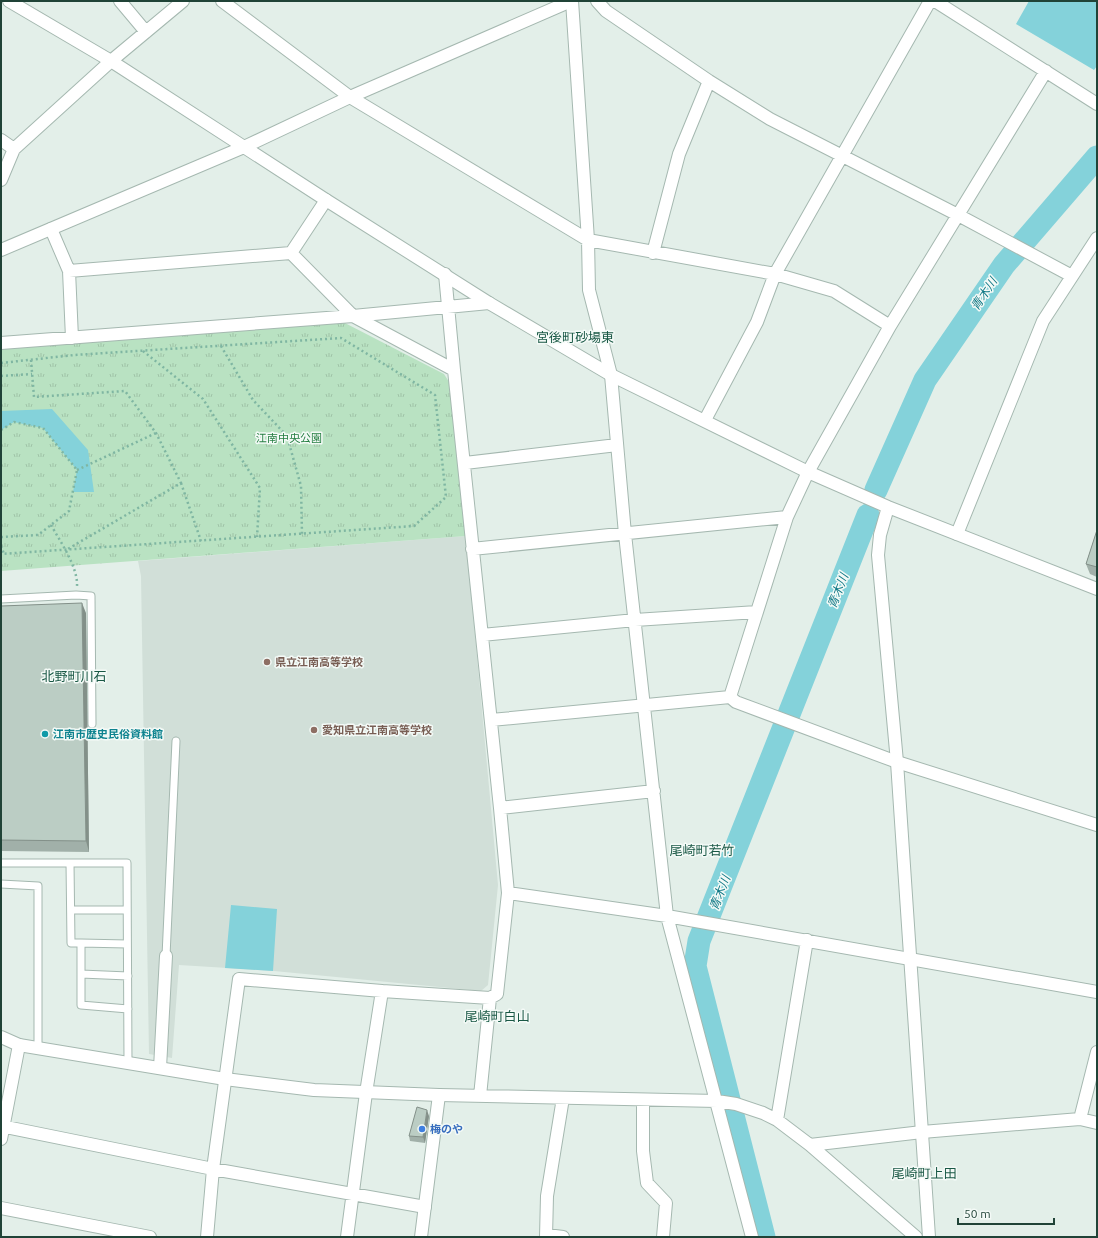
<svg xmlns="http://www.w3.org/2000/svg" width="1098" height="1238" font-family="Ubuntu,'Noto Sans JP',sans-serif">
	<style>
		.built { fill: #d1dfd8 }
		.park { fill: url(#park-tufts) }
		.water { fill: #84d2da }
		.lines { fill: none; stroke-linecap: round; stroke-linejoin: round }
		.river { stroke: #84d2da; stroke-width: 23 }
		.service-casing { stroke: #a5b8b0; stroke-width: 9 }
		.minor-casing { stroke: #a5b8b0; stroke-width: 14 }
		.tertiary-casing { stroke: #a5b8b0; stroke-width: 14 }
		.path { stroke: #7fb6a2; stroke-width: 2.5; stroke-dasharray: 2 3; stroke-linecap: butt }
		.service { stroke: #fff; stroke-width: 7 }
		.minor { stroke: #fff; stroke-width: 12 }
		.tertiary { stroke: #fff; stroke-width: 12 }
		.wall { fill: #a1b0a9 }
		.shaded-wall { fill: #839089 }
		.building { fill: #bbcdc4; stroke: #839089 }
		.education-dot { fill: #8d6e63; stroke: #f4faf7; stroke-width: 1.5 }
		.culture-dot { fill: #0f9aa8; stroke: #f4faf7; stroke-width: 1.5 }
		.shop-dot { fill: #3f7fe0; stroke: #f4faf7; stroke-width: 1.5 }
		.labels { text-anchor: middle; stroke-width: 3; stroke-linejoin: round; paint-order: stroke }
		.park-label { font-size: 11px; fill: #257f42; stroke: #f4faf7 }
		.education-label { font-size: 11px; font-weight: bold; fill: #785e54; stroke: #f4faf7; text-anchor: start }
		.culture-label { font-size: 11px; font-weight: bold; fill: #0d838f; stroke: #f4faf7; text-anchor: start }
		.shop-label { font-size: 11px; font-weight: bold; fill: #366cbe; stroke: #f4faf7; text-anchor: start }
		.water-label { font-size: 12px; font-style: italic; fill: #127a87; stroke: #f4faf7 }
		.quarter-label { font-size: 13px; fill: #195845; stroke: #f4faf7 }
	</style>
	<defs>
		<pattern id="park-tufts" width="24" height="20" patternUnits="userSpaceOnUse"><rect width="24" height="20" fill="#b9e2c2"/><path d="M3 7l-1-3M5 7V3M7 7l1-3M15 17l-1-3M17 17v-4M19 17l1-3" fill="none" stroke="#9fc3a7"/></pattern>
	</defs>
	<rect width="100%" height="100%" fill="#e3efe9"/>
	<path class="built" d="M466,536L498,885L488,985L481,991L274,971L179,965L172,1058L149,1054L141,576L138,561Z"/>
	<path class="park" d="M343,322L444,374L451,385L466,536L1,571V349Z"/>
	<path class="water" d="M1029,1H1097V66L1094,70L1016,24Z
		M52,409L88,450L94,492H73L77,470L43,428L14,422L1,430V411Z
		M231,905L277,909L273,971L225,968Z"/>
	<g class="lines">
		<path class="river" d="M876,490L925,380L1004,265L1097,157
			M764,1237L695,966L699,941L868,515"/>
		<defs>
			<path id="service" d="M1,599L76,595L91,596L92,724
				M1,863H127L128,1062
				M70,863L71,943H81V1005L128,1009
				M1,884L38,886V1048
				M71,910H127
				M81,943L127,944
				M166,956L176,741
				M81,974L128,976"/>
			<path id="minor" d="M120,1L146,32
				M222,1L350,97L588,240L775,274L834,291L890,326
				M572,1L588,240L589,290L611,375L625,534L667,916L752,1237
				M597,1L606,11L709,81L770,119L958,215L1072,276
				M935,1L1097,104
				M1,140L14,149
				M1,180L14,149L111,61L183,1
				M326,200L291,253L353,316L489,303
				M51,229L69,271L72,338
				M653,253L679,154L709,81
				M69,271L291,253
				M445,274L454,370
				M1,343L353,316L454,370L500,808L654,791
				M705,420L757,322L775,274L930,1
				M465,463L617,445
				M957,534L1043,321L1097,238
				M472,549L787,517
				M482,635L635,620L757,612
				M730,697L787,517L808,472L890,326L1046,71
				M491,720L730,697L736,702L897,762L1097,825
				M508,893L667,916L1097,992
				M160,1068L166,956
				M439,1095L717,1101L736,1104L763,1113L777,1120L810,1145L916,1237
				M480,1096L490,998L497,994L508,893L500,808
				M643,1100V1151L647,1183L666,1203L663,1237
				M1080,1119L1097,1052
				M777,1120L807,940
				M1,1126L213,1169L425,1207
				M1,1139L19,1045
				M810,1145L922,1132L1080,1119L1097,1123
				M1,1208L150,1237
				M547,1235L563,1237
				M207,1237L213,1169L239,979L382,991L490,998
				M347,1237L366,1093L382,991
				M546,1237L547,1196L563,1098"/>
			<path id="tertiary" d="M9,1L111,61L326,200L489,303L611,375L808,472L888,507L1097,589
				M1,250L244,147L350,97L571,1
				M888,507L880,535L878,555L897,762L929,1237
				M1,1037L19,1045L225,1079L314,1090L439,1095L421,1237"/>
		</defs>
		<use href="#service" class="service-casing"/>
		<use href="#minor" class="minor-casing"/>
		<use href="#tertiary" class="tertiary-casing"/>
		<path class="path" d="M221,346L253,400L287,436L301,486L302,534
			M143,351L203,399L260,488L257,537
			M31,360L34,397L125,391L156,433L181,483L66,550
			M1,363L74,355L341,338L435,395L446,497L414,526L1,554
			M1,376L32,374
			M1,430L14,422L43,428L77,470L69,511L38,535L1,537
			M77,470L156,433
			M181,483L201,541
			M51,525C60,541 78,567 77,586
			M1,546L4,554"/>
		<use href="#service" class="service"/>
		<use href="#minor" class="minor"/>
		<use href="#tertiary" class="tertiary"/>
	</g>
	<path class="wall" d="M1097,530V577L1090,574L1086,564Z
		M1,606L86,613L89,852L1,851Z
		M429,1116L425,1143L410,1141L409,1136Z"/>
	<path class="shaded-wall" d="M82,603L86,613L89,852L86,841Z
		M427,1110L429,1116L425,1143L423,1137Z"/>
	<path class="building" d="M1097,530V567L1086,564Z
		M82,603L86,841L1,840V606Z
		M417,1107L427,1110L423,1137L409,1136Z"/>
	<g class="education-dot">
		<circle cx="267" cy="662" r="4"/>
		<circle cx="314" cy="730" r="4"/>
	</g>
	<circle class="culture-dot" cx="45" cy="734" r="4"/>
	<circle class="shop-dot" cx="422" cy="1129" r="4"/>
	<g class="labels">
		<g class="park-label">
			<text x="289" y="442">江南中央公園</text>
		</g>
		<g class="education-label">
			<text x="275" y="666">県立江南高等学校</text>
			<text x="322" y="734">愛知県立江南高等学校</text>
		</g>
		<g class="culture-label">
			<text x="53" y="738">江南市歴史民俗資料館</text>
		</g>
		<g class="shop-label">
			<text x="430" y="1133">梅のや</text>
		</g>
		<g class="water-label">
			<text transform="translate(984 294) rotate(-56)" y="4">青木川</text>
			<text transform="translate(838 591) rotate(-69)" y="4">青木川</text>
			<text transform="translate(720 893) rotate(-69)" y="4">青木川</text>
		</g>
		<g class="quarter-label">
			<text x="575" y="342">宮後町砂場東</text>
			<text x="74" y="681">北野町川石</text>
			<text x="702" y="855">尾崎町若竹</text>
			<text x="497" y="1021">尾崎町白山</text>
			<text x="924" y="1178">尾崎町上田</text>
		</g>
	</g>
	<rect width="1098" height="1238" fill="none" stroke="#204337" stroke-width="4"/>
	<path d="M958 1218v6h96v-6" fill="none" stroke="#204337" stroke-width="2"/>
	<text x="964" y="1218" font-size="12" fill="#204337" stroke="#f4faf7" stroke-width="3" paint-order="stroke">50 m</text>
</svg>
